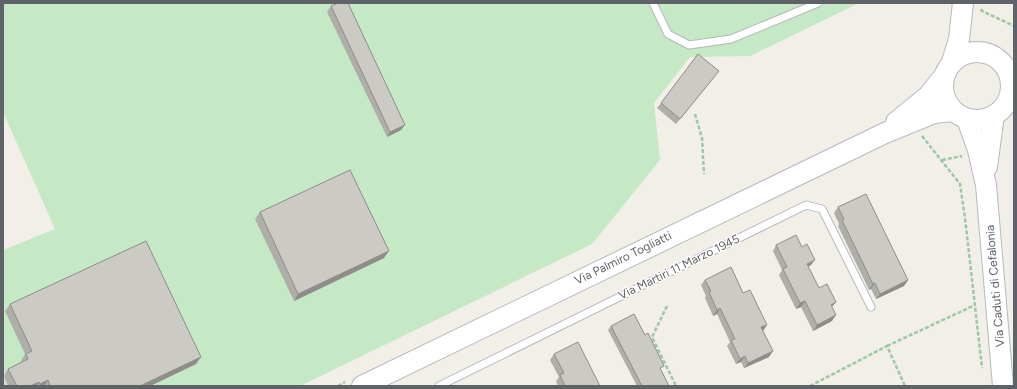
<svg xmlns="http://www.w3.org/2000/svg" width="1017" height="389" font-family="Figtree,sans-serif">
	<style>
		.green { fill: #c5e8c5 }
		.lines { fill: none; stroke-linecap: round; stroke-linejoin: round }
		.lane-casing { stroke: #b5b8bc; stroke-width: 9 }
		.secondary-casing { stroke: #b6babf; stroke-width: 22 }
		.path { stroke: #9cc7a9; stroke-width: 2.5; stroke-dasharray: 4 2; stroke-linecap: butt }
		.lane { stroke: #fff; stroke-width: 7 }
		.secondary { stroke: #fff; stroke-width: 20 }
		.wall { fill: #afaea9 }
		.shaded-wall { fill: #8f8d8a }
		.building { fill: #cccac5; stroke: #8f8d8a }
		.labels { text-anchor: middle; stroke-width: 3; stroke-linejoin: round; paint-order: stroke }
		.street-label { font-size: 12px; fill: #5f6368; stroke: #fff }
	</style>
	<rect width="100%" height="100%" fill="#f1efe8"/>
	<path class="green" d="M3,3H859L750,56L690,57L654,103L660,160L592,244L300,386H3V250L55,229L3,112Z"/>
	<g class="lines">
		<defs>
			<path id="lane" d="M653,3L668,34L689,45L731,39L818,3
				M439,386L806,205L822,209L871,307"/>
			<path id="secondary" d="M943 86a34 34 0 1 1 68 0a34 34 0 1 1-68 0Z
				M952,62L959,39L963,3
				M967,119L978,150L986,185L1003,386
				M896,122L928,96L944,76
				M987,167L994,115
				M362,386L885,133L934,113L953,111"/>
		</defs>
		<use href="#lane" class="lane-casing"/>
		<use href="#secondary" class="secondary-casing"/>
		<path class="path" d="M981,9L982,11L1014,26
			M695,114L702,138L704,174
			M922,136L960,184L965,218L982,368
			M942,160L962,156
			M667,306L652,337L676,386
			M887,346L975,305
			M338,386L345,382
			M810,386L887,346L905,386"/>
		<use href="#lane" class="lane"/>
		<use href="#secondary" class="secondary"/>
	</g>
	<path class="wall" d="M331,6L401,130L387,137L327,12Z
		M715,76L676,124L657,108L661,103Z
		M838,207L908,280L904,286L876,299L871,289L869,290L838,226L839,224L834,213Z
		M260,212L384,258L294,301L255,219Z
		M776,245L811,265L808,267L819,288L832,308V321L813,331L801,307L796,309L779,275L782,270L773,251Z
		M705,280L743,293L767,325L763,330L769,357L744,368L741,362L736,364L727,346L730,342L717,314L713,316L705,298L706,296L701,285Z
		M10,304L196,364L150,386H8L4,376L8,369L21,362V361L25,354L5,311Z
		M611,326L661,370L669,386H637L608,330Z
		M554,354L600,386H558L556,381L559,377L550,360Z"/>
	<path class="shaded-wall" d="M405,125L401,130L387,137L390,132Z
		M389,251L384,258L294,301L298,294Z
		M815,260L811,265L803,269L807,264Z
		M908,280L904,286L876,299L880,294Z
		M875,283L871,289L869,290L873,284Z
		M805,301L801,307L796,309L800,303Z
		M836,302L832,307L831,305Z
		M720,308L717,314L713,316L717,310Z
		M836,315L832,321L813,331L817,325Z
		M767,325L763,331L761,327Z
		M773,351L769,357L744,368L748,363Z
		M745,356L741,362L736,364L740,359Z
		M201,357L196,364L150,386H140Z
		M48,380L44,386H38L40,384Z
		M39,382L36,386H30Z"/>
	<path class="building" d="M338,3H348L405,125L390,132L331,6Z
		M698,54L719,71L680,119L661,103Z
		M350,170L389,251L298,294L260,212Z
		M866,194L908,280L880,294L875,283L873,284L842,220L844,219L838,207Z
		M796,235L802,247L807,244L815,260L807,264L819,288L827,284L836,302L831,305L836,315L817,325L805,301L800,303L783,269L787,267L776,245Z
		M146,241L201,357L140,386H50L48,380L40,384L39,382L30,386H17L8,369L28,359L26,354L32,351L10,304Z
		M731,267L743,293L750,290L767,325L761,327L773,351L748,363L745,356L740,359L731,340L735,339L720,308L717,310L709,292L711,291L705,280Z
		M634,314L645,335L648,333L664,366L660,368L669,386H642L611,326Z
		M578,342L600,386H565L560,375L564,373L554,354Z"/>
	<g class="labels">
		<g class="street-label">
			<text transform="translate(623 258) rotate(-26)" y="4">Via Palmiro Togliatti</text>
			<text transform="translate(679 267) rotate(-26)" y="4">Via Martiri 11 Marzo 1945</text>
			<text transform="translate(995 286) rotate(-95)" y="4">Via Caduti di Cefalonia</text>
		</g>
	</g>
	<rect width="1017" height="389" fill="none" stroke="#5f6368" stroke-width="8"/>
</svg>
